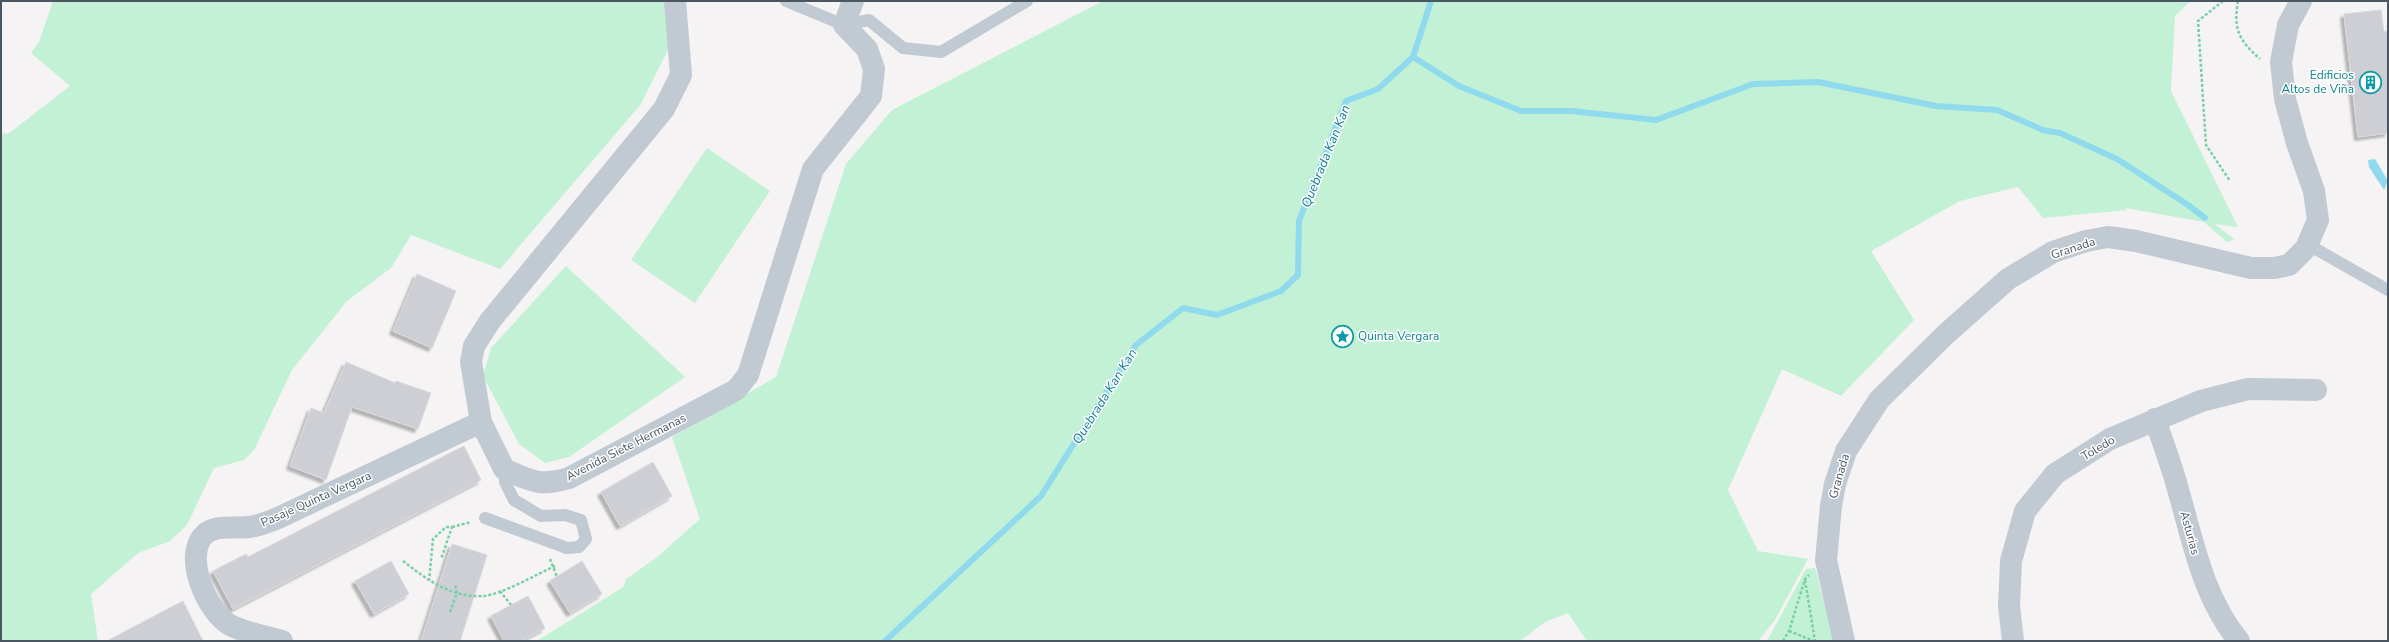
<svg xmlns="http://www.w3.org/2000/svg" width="2389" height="642" font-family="'Nunito Sans',sans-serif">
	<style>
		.green { fill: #c3f1d5 }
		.water { fill: #90daee }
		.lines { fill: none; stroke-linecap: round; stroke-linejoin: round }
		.stream { stroke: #90daee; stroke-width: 6 }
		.building { fill: #cdcfd5; stroke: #d7d9de; filter: url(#shadow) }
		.path { stroke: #7ad0a6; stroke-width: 2.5; stroke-dasharray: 3 2; stroke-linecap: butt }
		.lane { stroke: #c1cad2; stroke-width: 12 }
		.street { stroke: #c1cad2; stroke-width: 22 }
		.labels { text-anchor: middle; stroke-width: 3; stroke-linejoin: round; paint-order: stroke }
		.culture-label { font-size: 12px; fill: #0d838f; stroke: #fff; text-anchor: end }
		.street-label { font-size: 12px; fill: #4a5661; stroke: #fff }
		.water-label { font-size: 13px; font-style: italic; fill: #0c7c9b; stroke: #fff }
	</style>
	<defs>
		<filter id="shadow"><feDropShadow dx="-3.5" dy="3.5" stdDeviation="1" flood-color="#0004"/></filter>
	</defs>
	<rect width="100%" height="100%" fill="#f5f3f3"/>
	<path class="green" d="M53,1H666L674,38L641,104L500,269L411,235L391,268L347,301L292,370L254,450L244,460L214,468L187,525L170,541L138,553L91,594L98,641H1V133L8,134L70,86L31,53L39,42Z
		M1103,1H2190L2175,16L2171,91L2238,227L2215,224L2235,240L2227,242L2204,222L2125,208L2127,210L2043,218L2018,187L1960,201L1871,251L1914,320L1841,396L1782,369L1728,490L1758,551L1808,559L1775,620L1758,641H1587L1568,613L1545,622L1520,641H537L620,589L624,586L626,579L656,558L700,519L672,437L776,377L846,164L892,110Z
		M707,148L770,191L695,303L631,260Z
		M566,266L685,377L569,457L545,463L519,444L483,376L491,348Z
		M1815,568L1834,641H1767L1806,569Z"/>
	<path class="water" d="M2375,159L2388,181L2384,190L2369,167L2368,160Z"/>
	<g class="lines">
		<path class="stream" d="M1413,57L1459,86L1521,111H1571L1656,120L1753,84L1818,82L1936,106L1997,110L2043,130L2060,133L2117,159L2188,205L2205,218
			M885,641L1041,496L1136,345L1183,308L1217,315L1281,291L1298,275L1299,221L1346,101L1378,89L1413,57L1431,1"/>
	</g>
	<path class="building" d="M2381,10L2384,32L2388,31V133L2358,137L2344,14Z
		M417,274L456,291L432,348L393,331Z
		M346,362L395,383L396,381L431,393L418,429L352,407L326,480L290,466L311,408L324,413Z
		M464,446L481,480L233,609L213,571L246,554L248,557Z
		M653,462L672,496L620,526L601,492Z
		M452,544L487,555L460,641H421Z
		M391,561L409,594L374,614L355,581Z
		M582,561L602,594L570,613L550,581Z
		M528,596L545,628L521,641H504L491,616Z
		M183,601L203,641H107Z"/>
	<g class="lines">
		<path class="path" d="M2223,1L2198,21L2206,145L2230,181
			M2238,1C2233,30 2239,40 2260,59
			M452,527L471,522
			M550,559L557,577
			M403,561C426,579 451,598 483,596C501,595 537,574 555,566
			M1805,580L1815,641
			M429,581L433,539L446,527H452L441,559
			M500,591L511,605
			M450,612L457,593L455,584
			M1789,631L1814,641
			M1783,641L1789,631L1805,579L1809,575"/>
		<path class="lane" d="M786,1L844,25L869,20L903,48L941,52L1027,1
			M2307,244L2388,290
			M485,518L567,548L579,547L586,539L581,520L565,515L541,516L514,500L505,482L504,469"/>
		<path class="street" d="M675,1L681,75L664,109L490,321L474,346L471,362L481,422L504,469C531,481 539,487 569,478L736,390L748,375L813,169L871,96L874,69L867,49L844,25L853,1
			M2155,419C2162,441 2171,463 2177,486C2193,540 2202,596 2239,641
			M282,641C266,636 245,633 230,625C207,612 182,555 205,534C217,524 234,529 249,527C259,526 268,522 278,518L481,422
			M1844,641L1826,560L1831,506L1835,484L1846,451L1879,400L1946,334L2008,279L2053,252L2086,241L2108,237L2136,241L2251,268H2274L2289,265L2306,248L2318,220L2314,191L2297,143L2285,99L2281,62L2288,25L2301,1
			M2013,641L2009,606L2011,561L2025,511L2055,474L2110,439L2201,401L2248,389L2316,390"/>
	</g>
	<defs>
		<symbol id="building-ring" viewBox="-11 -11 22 22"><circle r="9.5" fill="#fff" stroke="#0f9aa8" stroke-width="1.5"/><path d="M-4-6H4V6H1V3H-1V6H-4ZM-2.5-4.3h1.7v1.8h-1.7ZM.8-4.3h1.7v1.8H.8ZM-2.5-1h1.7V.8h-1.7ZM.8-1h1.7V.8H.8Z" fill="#0f9aa8"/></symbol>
		<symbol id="sight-ring" viewBox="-11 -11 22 22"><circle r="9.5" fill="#fff" stroke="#0f9aa8" stroke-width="1.5"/><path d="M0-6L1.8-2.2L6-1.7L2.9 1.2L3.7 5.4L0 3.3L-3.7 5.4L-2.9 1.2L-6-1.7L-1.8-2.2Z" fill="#0f9aa8"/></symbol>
	</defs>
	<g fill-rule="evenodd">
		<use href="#building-ring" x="2358" y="70" width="25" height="25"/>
		<use href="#sight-ring" x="1330" y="324" width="25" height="25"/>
	</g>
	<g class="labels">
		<g class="culture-label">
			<text x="2354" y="79">Edificios<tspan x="2354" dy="14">Altos de Viña</tspan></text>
			<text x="1358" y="340" text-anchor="start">Quinta Vergara</text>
		</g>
		<g class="street-label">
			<text transform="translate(2073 248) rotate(-18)" y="4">Granada</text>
			<text transform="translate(626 447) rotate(-27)" y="4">Avenida Siete Hermanas</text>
			<text transform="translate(2098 448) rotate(-31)" y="4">Toledo</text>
			<text transform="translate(1839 476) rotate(-74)" y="4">Granada</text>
			<text transform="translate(316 499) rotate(-24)" y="4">Pasaje Quinta Vergara</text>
			<text transform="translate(2190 533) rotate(75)" y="4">Asturias</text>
		</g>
		<g class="water-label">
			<text transform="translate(1325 156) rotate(-68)" y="5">Quebrada Kan Kan</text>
			<text transform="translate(1104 396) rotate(-58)" y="5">Quebrada Kan Kan</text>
		</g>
	</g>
	<rect width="2389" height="642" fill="none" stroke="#4a5661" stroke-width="4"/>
</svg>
